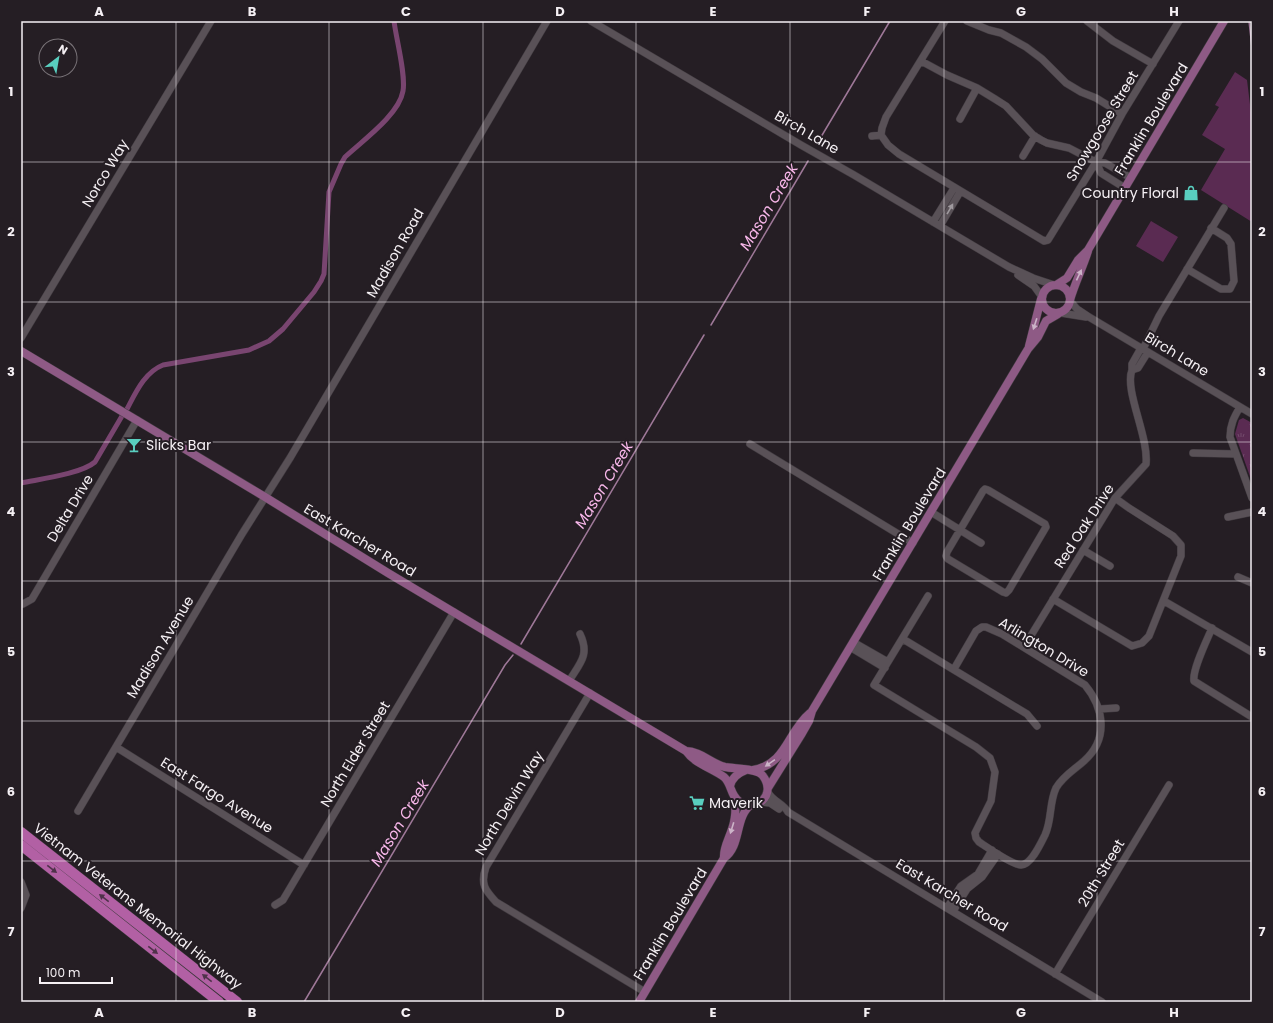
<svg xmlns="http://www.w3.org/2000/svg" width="1273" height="1023" font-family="Poppins,sans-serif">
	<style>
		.green { fill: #5a2b52 }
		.park { fill: url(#park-tufts) }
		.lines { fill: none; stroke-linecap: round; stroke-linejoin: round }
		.stream { stroke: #9e7898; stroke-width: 1.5 }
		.canal { stroke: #794570; stroke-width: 5 }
		.minor-casing { stroke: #413b40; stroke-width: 8 }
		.major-casing { stroke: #413b40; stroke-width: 9 }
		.highway-casing { stroke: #413b40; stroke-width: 11 }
		.minor { stroke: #595157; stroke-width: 7 }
		.major { stroke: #8e5a85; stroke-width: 8 }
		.highway { stroke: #b260a4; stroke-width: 10 }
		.oneway { fill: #9f999e }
		.oneway2 { fill: #ccb4c8 }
		.oneway3 { fill: #4f324a }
		.grid { fill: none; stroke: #f5f0f4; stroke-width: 1; stroke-opacity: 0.55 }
		.labels { text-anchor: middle; stroke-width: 4; stroke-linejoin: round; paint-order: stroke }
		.street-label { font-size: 14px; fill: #f5f0f4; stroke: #251e24 }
		.poi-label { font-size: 14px; fill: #f5f0f4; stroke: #251e24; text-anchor: start }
		.water-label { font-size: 15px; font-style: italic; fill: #f8b7ea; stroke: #251e24 }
		.neatline { fill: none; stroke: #f5f0f4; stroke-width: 1.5 }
		.grid-label { font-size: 13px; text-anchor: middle; font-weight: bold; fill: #f5f0f4 }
	</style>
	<defs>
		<pattern id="park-tufts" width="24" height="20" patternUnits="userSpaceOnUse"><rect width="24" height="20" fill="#5a2b52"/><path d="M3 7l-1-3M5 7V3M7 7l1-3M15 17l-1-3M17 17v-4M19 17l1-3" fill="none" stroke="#724a6c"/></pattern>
	</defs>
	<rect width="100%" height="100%" fill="#251e24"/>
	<path class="green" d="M1235,72L1247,80L1252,121V222L1201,190L1225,149L1202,135L1219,107L1215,105Z
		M1151,221L1178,237L1163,262L1136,246Z"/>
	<path class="park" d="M1243,418L1252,423V482L1235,434L1239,420Z"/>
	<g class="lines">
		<path class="stream" d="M1249,21L1252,48
			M818,142L890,21
			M711,325L808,161
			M521,644L704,335
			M304,1002L505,665L513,655"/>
		<path class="canal" d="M127,409C136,392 145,372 163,365L249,350L269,341L283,329L314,292L321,281L324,274L329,192L341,164L345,157C362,141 399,115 403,91C406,75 396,38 394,21
			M21,483C40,479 81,474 95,462L122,416"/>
		<defs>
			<path id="minor" d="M591,21L801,145L854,175L1009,267L1033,278L1054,285
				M967,21L989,30L1001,33L1026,47L1042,59L1066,83L1081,92L1096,98L1122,114
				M1087,21L1113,41L1153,64
				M921,61L947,75L977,88L995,99L1006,106L1033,135L1041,140L1047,143L1069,148L1096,162
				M960,119L977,88
				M881,135L888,145L899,154L1044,241L1048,240L1096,162L1122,114L1179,21
				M881,135L882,128L886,117L945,21
				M872,136L881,135
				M1023,156L1035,136
				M1125,188L1101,173L1096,162L1105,163L1131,178
				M933,222L954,188
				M940,226L960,192
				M1187,269L1221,289H1230L1234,281L1231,244L1227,238L1211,228
				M1018,275L1034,286L1042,297
				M1070,301L1077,309L1089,317L1252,414
				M1061,313L1086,317
				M21,338L211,21
				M1141,348L1132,364V370L1138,368L1148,352
				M1143,349L1159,316L1224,208
				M1240,407C1234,417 1230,425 1230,437L1252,498
				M750,444L913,543
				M1193,453L1236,454
				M985,489L988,490L1045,524L1046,527L1009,590L1006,593L1003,592L948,559L946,556L947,552L983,491Z
				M931,512L981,543
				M1228,517L1252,512
				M1083,550L1110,566
				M1238,577L1252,583
				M928,596L874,685L976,747L990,758L995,772L991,801L975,833L976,838L979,842C987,847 1012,865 1021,865C1031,865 1041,843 1045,835C1052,820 1049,803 1056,788C1063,776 1074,770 1084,761C1109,739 1104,708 1085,685L1002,634L986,627H982L976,631L954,669
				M1053,599L1132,646L1142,643L1149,636L1181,556V545L1173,536L1129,508L1115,498
				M1164,601L1252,652
				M21,604H23L32,599L137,420
				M1212,628C1207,640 1192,670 1194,681L1252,717
				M903,639L1027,714L1037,726
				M853,642L888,662
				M850,647L885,668
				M1024,647L1115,498L1146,464C1149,437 1124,390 1132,370
				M569,681C580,663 590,655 580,634
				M590,693L486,867C480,884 485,890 496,902L645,992
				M1100,709L1116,708
				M116,747L304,865
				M768,792C772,801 783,803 788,812L1102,1002
				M760,802L770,803L779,809
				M78,811L242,534L290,458L547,21
				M21,882L26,895L21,908
				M275,905L283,900L454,612
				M947,908L961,886L978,874L992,850
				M953,911L967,889L982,877L998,854
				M1055,974L1169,785"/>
			<path id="major" d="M1042 299a14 14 0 1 1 28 0a14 14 0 1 1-28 0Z
				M1056,285L1067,278L1078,260L1088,250L1224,21
				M1070,300C1075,283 1083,267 1088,251
				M1029,346L1041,299
				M21,351L265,497L388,573L686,751C695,764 712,768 724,777C732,784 730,796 740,802C756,813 777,795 763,776C758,768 735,769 725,767C712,764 700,751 686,751
				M753,770C787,764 787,732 810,713
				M730,786C732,777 738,773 746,770
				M768,788L801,735L809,721L812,711L1028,349L1038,337L1046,321L1058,314
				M724,858C723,848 729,839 732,829C736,818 736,808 735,797
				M639,1002L724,858C742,846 734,816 752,804"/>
			<path id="highway" d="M21,832L237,1002
				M21,845L219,1002"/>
		</defs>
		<use href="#minor" class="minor-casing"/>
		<use href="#major" class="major-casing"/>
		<use href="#highway" class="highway-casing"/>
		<use href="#minor" class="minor"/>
		<use href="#major" class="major"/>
		<use href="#highway" class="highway"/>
	</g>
	<defs><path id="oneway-solid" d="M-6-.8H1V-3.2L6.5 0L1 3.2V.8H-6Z"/></defs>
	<use class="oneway" href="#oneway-solid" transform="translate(950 209) rotate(-60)"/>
	<g class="oneway2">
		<use href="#oneway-solid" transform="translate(1079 275) rotate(-65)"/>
		<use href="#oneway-solid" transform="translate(1035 324) rotate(108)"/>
		<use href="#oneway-solid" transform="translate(770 763) rotate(145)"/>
		<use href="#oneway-solid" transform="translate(732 828) rotate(107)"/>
	</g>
	<g class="oneway3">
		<use href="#oneway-solid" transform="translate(52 869) rotate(38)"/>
		<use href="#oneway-solid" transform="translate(104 898) rotate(-142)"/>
		<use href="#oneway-solid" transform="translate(153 950) rotate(38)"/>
		<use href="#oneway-solid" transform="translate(207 978) rotate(-142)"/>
	</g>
	<path class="grid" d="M176,21V1002M329,21V1002M483,21V1002M636,21V1002M790,21V1002M944,21V1002M1097,21V1002M21,162H1252M21,302H1252M21,442H1252M21,581H1252M21,721H1252M21,861H1252"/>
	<defs>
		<symbol id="shop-bare" viewBox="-9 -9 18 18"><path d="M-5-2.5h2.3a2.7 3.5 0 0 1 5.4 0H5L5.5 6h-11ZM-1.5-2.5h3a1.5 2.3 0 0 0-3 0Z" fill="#59cebf" stroke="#251e24" stroke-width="2.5" paint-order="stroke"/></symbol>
		<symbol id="bar-bare" viewBox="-9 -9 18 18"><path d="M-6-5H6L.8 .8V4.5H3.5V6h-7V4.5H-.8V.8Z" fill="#59cebf" stroke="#251e24" stroke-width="2.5" paint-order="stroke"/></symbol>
		<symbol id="supermarket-bare" viewBox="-9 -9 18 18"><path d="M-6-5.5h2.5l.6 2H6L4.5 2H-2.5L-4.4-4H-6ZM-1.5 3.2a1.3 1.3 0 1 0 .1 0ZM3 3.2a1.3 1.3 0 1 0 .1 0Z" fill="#59cebf" stroke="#251e24" stroke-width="2.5" paint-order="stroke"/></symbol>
	</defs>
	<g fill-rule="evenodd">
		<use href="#shop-bare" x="1180" y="182" width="22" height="22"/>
		<use href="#bar-bare" x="123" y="434" width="22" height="22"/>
		<use href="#supermarket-bare" x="686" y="792" width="22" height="22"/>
	</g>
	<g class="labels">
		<g class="street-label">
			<text transform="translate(1151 119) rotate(-59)" y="5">Franklin Boulevard</text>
			<text transform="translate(1102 126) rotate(-59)" y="5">Snowgoose Street</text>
			<text transform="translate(807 132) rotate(30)" y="5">Birch Lane</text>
			<text transform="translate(105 173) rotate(-59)" y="5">Norco Way</text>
			<text transform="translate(395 253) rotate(-60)" y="5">Madison Road</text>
			<text transform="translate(1177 354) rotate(31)" y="5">Birch Lane</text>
			<text transform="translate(70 508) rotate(-59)" y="5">Delta Drive</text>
			<text transform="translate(909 524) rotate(-59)" y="5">Franklin Boulevard</text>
			<text transform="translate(1084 526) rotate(-57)" y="5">Red Oak Drive</text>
			<text transform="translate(360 540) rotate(31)" y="5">East Karcher Road</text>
			<text transform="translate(160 647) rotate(-59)" y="5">Madison Avenue</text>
			<text transform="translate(1044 647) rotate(31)" y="5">Arlington Drive</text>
			<text transform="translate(355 754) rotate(-59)" y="5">North Elder Street</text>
			<text transform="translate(217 795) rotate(32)" y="5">East Fargo Avenue</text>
			<text transform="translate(509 803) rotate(-59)" y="5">North Delvin Way</text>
			<text transform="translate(1101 873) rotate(-59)" y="5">20th Street</text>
			<text transform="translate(952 895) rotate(31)" y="5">East Karcher Road</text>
			<text transform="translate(138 906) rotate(38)" y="5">Vietnam Veterans Memorial Highway</text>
			<text transform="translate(670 924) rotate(-59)" y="5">Franklin Boulevard</text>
		</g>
		<g class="poi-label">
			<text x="1179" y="198" text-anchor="end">Country Floral</text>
			<text x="146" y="450">Slicks Bar</text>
			<text x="709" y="808">Maverik</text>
		</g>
		<g class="water-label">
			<text transform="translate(769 207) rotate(-59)" y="5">Mason Creek</text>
			<text transform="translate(604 485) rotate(-59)" y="5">Mason Creek</text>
			<text transform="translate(400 823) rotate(-59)" y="5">Mason Creek</text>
		</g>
	</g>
	<rect width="1273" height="1023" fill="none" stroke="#251e24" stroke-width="44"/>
	<g transform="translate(58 58) rotate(31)"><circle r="19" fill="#251e24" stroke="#787277"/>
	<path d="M0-3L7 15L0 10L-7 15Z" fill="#59cebf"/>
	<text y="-6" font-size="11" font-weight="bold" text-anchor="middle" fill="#f5f0f4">N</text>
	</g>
	<path d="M40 977v6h72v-6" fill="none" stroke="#f5f0f4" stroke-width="2"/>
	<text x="46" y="977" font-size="12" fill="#f5f0f4" stroke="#251e24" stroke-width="3" paint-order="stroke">100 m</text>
	<rect x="22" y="22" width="1229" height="979" class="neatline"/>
	<g class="grid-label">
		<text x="99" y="16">A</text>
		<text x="252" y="16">B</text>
		<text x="406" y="16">C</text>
		<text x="560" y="16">D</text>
		<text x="713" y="16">E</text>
		<text x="867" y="16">F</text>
		<text x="1021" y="16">G</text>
		<text x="1174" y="16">H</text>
		<text x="11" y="96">1</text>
		<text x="1262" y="96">1</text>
		<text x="11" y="236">2</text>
		<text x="1262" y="236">2</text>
		<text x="11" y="376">3</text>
		<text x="1262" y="376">3</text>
		<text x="11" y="516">4</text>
		<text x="1262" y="516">4</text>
		<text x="11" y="656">5</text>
		<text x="1262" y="656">5</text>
		<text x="11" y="796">6</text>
		<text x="1262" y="796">6</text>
		<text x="11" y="936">7</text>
		<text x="1262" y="936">7</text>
		<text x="99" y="1017">A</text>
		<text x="252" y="1017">B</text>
		<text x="406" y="1017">C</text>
		<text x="560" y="1017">D</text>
		<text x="713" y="1017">E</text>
		<text x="867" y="1017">F</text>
		<text x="1021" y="1017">G</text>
		<text x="1174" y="1017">H</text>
	</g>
</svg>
